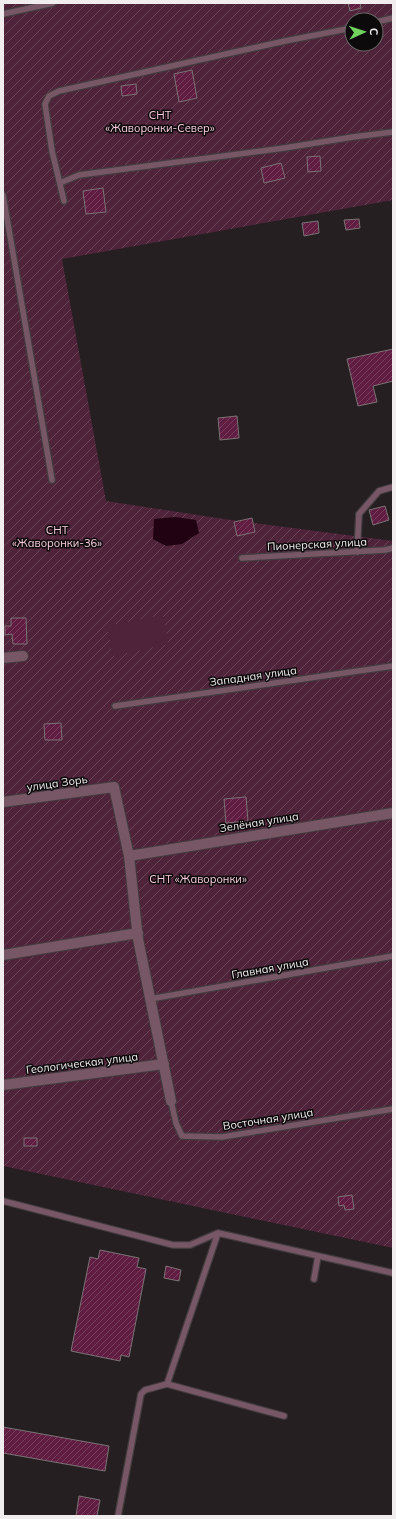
<svg xmlns="http://www.w3.org/2000/svg" width="396" height="1519" font-family="Mulish,sans-serif">
	<style>
		.garden { fill: url(#garden-furrows); fill-rule: evenodd }
		.pitch { fill: #4f2339 }
		.water { fill: #210212 }
		.building { fill: url(#building-hatch); stroke: #7a7376 }
		.lines { fill: none; stroke-linecap: round; stroke-linejoin: round }
		.lane-casing { stroke: #423c3e; stroke-width: 8 }
		.street-casing { stroke: #423c3e; stroke-width: 12 }
		.lane { stroke: #775665; stroke-width: 5.5 }
		.street { stroke: #775665; stroke-width: 10 }
		.labels { text-anchor: middle; stroke-width: 3; stroke-linejoin: round; paint-order: stroke }
		.park-label { font-size: 11px; fill: #f8cddf; stroke: #0c0a0b }
		.street-label { font-size: 11px; fill: #f1edee; stroke: #0c0a0b }
	</style>
	<defs>
		<pattern id="garden-furrows" width="10" height="10" patternUnits="userSpaceOnUse"><rect width="10" height="10" fill="#4f2339"/><path d="M-1 1l2-2M0 10L10 0M9 11l2-2" fill="none" stroke="#694356"/></pattern>
		<pattern id="building-hatch" width="6" height="6" patternUnits="userSpaceOnUse"><rect width="6" height="6" fill="#601d41"/><path d="M-1 1l2-2M0 6l6-6M5 7l2-2" fill="none" stroke="#773e5d"/></pattern>
	</defs>
	<rect width="100%" height="100%" fill="#251f21"/>
	<path class="garden" d="M3,3H393V200L62,259L106,501L224,519L393,541V1248L3,1166ZM352,20H376V44H352Z"/>
	<path class="pitch" d="M163,615L168,644L113,656L107,626Z"/>
	<path class="water" d="M175,517L196,520L199,533L182,544L166,546L153,539L154,519Z"/>
	<path class="building" d="M348,3H360L361,8L350,11Z
		M192,70L197,98L179,102L174,74Z
		M136,84L137,94L122,96L121,86Z
		M320,156L321,171L308,172L307,157Z
		M281,163L285,178L264,183L261,168Z
		M103,188L106,212L86,214L83,191Z
		M359,219L360,228L346,230L344,220Z
		M318,221L319,233L304,236L302,223Z
		M393,349V381L373,386L377,402L358,406L347,359Z
		M237,416L239,438L220,440L218,418Z
		M385,506L389,520L373,525L369,510Z
		M252,518L255,532L237,536L234,522Z
		M11,618H26L27,644H13L12,634L5,635V626H11Z
		M61,723L62,740H45L44,724Z
		M246,797L248,821L226,823L224,799Z
		M24,1138H37V1146H24Z
		M352,1195L354,1209L345,1210L344,1205L339,1206L338,1197Z
		M100,1250L139,1258L137,1267L146,1269L129,1357L121,1355L120,1361L71,1351L90,1257L98,1259Z
		M166,1266L181,1270L179,1281L164,1278Z
		M3,1427L109,1446L105,1471L3,1453Z
		M79,1496L100,1500L97,1516H76Z"/>
	<g class="lines">
		<defs>
			<path id="lane" d="M3,14L53,3
				M376,22L393,18
				M60,183L79,175L284,148L353,137L393,132
				M3,195L52,480
				M64,201L52,151L45,104L49,96L59,91L285,41L352,28
				M357,552L359,514L379,491L393,487
				M242,558L385,550L393,548
				M115,706L393,666
				M150,999L393,956
				M171,1101L176,1123L182,1136L222,1137L393,1109
				M3,1201L173,1245H190L218,1233
				M314,1279L318,1256
				M284,1416L167,1384L218,1233L393,1273
				M118,1516L141,1394L145,1390L167,1384"/>
			<path id="street" d="M3,658L23,656
				M3,802L114,787L129,856L138,939L171,1101
				M129,856L393,813
				M3,955L138,933
				M3,1085L164,1064"/>
		</defs>
		<use href="#lane" class="lane-casing"/>
		<use href="#street" class="street-casing"/>
		<use href="#lane" class="lane"/>
		<use href="#street" class="street"/>
	</g>
	<g class="labels">
		<g class="park-label">
			<text x="160" y="119">СНТ<tspan x="160" dy="13">«Жаворонки-Север»</tspan></text>
			<text x="57" y="534">СНТ<tspan x="57" dy="13">«Жаворонки-36»</tspan></text>
			<text x="198" y="883">СНТ «Жаворонки»</text>
		</g>
		<g class="street-label">
			<text transform="translate(317 544) rotate(-3)" y="4">Пионерская улица</text>
			<text transform="translate(253 676) rotate(-8)" y="4">Западная улица</text>
			<text transform="translate(57 783) rotate(-8)" y="4">улица Зорь</text>
			<text transform="translate(259 822) rotate(-9)" y="4">Зелёная улица</text>
			<text transform="translate(270 968) rotate(-10)" y="4">Главная улица</text>
			<text transform="translate(82 1063) rotate(-7)" y="4">Геологическая улица</text>
			<text transform="translate(268 1119) rotate(-9)" y="4">Восточная улица</text>
		</g>
	</g>
	<rect width="396" height="1519" fill="none" stroke="#f1edee" stroke-width="8"/>
	<g transform="translate(364 32) rotate(87)"><circle r="19" fill="#0c0a0b" stroke="#686566"/>
	<path d="M0-3L7 15L0 10L-7 15Z" fill="#71d35e"/>
	<text y="-6" font-size="11" font-weight="bold" text-anchor="middle" fill="#f1edee">С</text>
	</g>
</svg>
